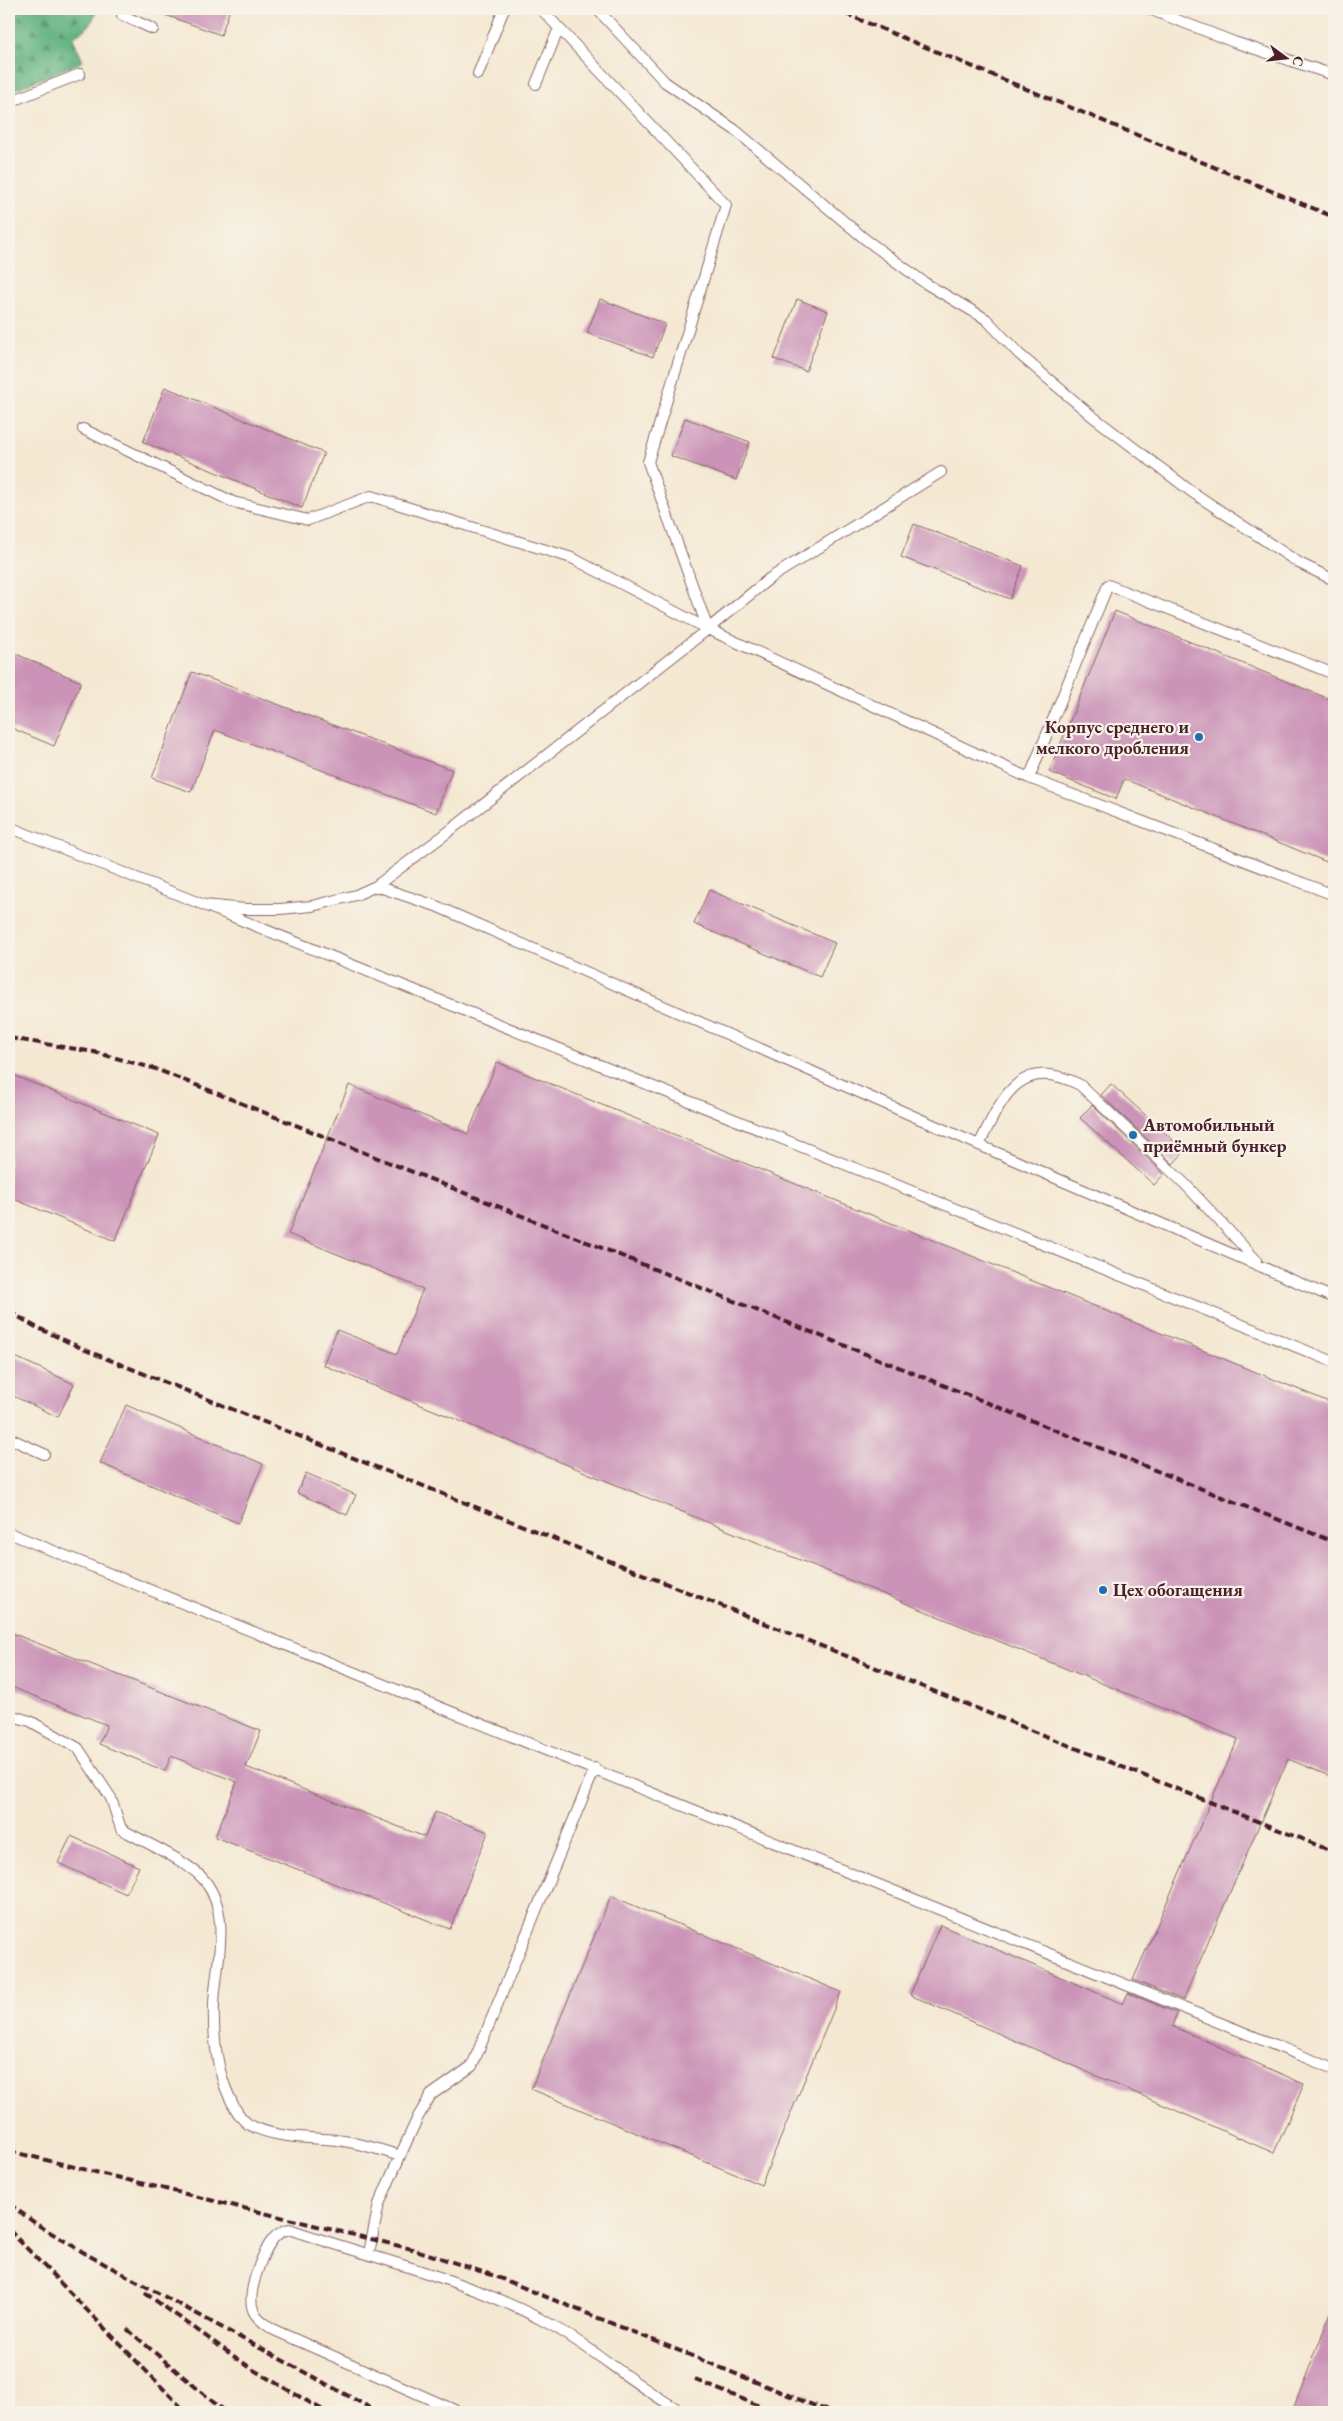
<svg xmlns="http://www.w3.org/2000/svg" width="1343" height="2421" font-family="'EB Garamond',serif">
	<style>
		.forest { fill: url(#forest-firs); stroke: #546855 }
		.building { fill: #ca93b7 }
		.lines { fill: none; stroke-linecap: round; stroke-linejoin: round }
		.service-casing { stroke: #866565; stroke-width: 12 }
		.service { stroke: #fff; stroke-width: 10 }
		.rail { stroke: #4a1f2b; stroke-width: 4; stroke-dasharray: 8 4; stroke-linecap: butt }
		.poi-dot { fill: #1f6fb2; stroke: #f7f3e8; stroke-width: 2 }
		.labels { text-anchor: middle; stroke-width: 4.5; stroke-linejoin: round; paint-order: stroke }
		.poi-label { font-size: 18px; font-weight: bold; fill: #4a1f2b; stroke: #f7f3e8; text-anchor: start }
	</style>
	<defs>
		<pattern id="forest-firs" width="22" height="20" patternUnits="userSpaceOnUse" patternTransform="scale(1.25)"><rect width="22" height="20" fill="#5fb17f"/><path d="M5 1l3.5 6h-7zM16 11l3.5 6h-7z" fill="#508f68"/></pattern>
	</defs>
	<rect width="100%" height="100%" fill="#f7f3e8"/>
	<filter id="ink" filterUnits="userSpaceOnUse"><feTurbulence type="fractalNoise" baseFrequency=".02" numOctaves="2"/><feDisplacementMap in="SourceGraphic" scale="10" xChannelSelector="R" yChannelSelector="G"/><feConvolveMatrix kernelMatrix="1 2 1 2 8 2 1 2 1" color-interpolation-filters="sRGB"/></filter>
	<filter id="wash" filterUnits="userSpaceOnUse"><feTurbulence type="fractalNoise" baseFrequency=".0096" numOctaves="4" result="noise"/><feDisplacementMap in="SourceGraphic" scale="20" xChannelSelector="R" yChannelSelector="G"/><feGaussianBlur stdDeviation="1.12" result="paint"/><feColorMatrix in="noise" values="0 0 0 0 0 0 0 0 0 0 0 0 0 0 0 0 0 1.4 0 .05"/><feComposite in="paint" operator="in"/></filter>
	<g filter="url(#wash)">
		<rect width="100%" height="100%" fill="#f4e8d2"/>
		<path class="forest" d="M9,9H98L90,25L73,38L83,61L9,92Z"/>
		<g id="blocks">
			<path class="building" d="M154,9H230L221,35L154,11Z
				M600,299L665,324L653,357L587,333Z
				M797,299L828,311L806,371L774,359Z
				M165,387L324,453L302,508L143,442Z
				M685,418L750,442L736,480L671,456Z
				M914,524L1023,566L1010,599L901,557Z
				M1115,611L1334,701V865L1124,779L1116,799L1049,772Z
				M9,651L81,682L54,746L9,727Z
				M192,672L452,770L436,813L215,730L191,792L152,778Z
				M709,890L835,943L820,977L694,924Z
				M497,1062L1334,1404V1778L1288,1759L1183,2000L1133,1980L1238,1739L323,1365L337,1330L397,1354L423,1289L288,1234L349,1085L468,1134Z
				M13,1075L159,1135L115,1241L9,1197V1086Z
				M1111,1084L1185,1151L1173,1164L1101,1095Z
				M1092,1105L1164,1174L1154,1185L1080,1118Z
				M9,1354L74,1384L58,1417L9,1394Z
				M126,1405L263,1464L238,1523L100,1463Z
				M306,1473L356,1495L347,1515L297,1493Z
				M9,1632L261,1731L246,1767L425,1837L435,1812L488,1832L450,1929L215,1837L237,1782L171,1756L165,1771L99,1744L107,1725L9,1686Z
				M71,1836L139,1867L126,1894L58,1863Z
				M611,1896L841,1992L761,2185L531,2089Z
				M940,1925L1123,2004L1128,1993L1177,2013L1172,2026L1304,2084L1274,2153L910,1995Z
				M1333,2307L1334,2412H1292Z"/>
		</g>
	</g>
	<g filter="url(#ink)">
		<use href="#blocks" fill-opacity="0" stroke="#866565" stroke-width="1"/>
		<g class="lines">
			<defs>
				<path id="service" d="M122,9V15L153,29
					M541,9L726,205L648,462L708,629
					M597,9L665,82L735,130L865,239L925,283L986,319L1019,354L1092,416L1192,492L1299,563L1334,580
					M1149,9L1234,42L1334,75
					M478,74L504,9
					M536,84L559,28
					M9,102L80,74
					M83,429L233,502L308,520L371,496L572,558L708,629L1029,778L1334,895
					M1029,778L1108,585L1334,674
					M9,827L204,905L245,909H280L312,906L356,895L376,886L443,836L708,629L770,578L941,472
					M376,886L436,906L979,1145L1334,1298
					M204,905L1334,1362
					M979,1145C1001,1100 1019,1053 1080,1085L1185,1184L1256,1260
					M9,1438L44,1454
					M9,1533L1334,2069
					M9,1715L30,1721L78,1748L111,1798L121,1829C144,1842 190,1862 205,1881C232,1916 216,1963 214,2003C213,2034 216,2068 229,2096C233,2105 239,2118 248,2124C275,2139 307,2137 337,2140C359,2143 379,2149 400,2156L418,2117L431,2095L472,2066L595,1768
					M369,2253L379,2204L400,2156
					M459,2412L274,2330C267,2325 258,2320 254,2312C245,2296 262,2253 273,2239C277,2234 282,2231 289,2229C375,2259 466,2279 546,2322C595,2348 635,2387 683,2412"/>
			</defs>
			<use href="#service" class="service-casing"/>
			<use href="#service" class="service"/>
			<path class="rail" d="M834,9L1334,217
				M9,1038L94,1052L156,1069L1334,1542
				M9,1311L34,1326L90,1352L1334,1852
				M9,2151L416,2250L495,2276L830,2412
				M9,2204L38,2225L88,2255L378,2412
				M9,2230L186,2412
				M145,2293L252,2369L326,2412
				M127,2329L225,2412
				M695,2380L775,2412"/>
		</g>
	</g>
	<g class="poi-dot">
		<circle cx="1199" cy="737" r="5"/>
		<circle cx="1133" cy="1135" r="5"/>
		<circle cx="1103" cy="1590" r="5"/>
	</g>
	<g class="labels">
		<g class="poi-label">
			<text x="1189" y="733" text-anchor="end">Корпус среднего и<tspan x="1189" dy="21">мелкого дробления</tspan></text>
			<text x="1143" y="1131">Автомобильный<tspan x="1143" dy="21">приёмный бункер</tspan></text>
			<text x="1113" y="1596">Цех обогащения</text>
		</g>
	</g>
	<rect width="1343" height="2421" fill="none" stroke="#f7f3e8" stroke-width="30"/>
	<g transform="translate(1286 58) rotate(105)" stroke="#f7f3e8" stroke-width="4" paint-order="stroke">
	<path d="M0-4L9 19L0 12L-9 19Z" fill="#4a1f2b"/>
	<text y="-8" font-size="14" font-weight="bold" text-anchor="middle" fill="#4a1f2b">С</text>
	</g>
</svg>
